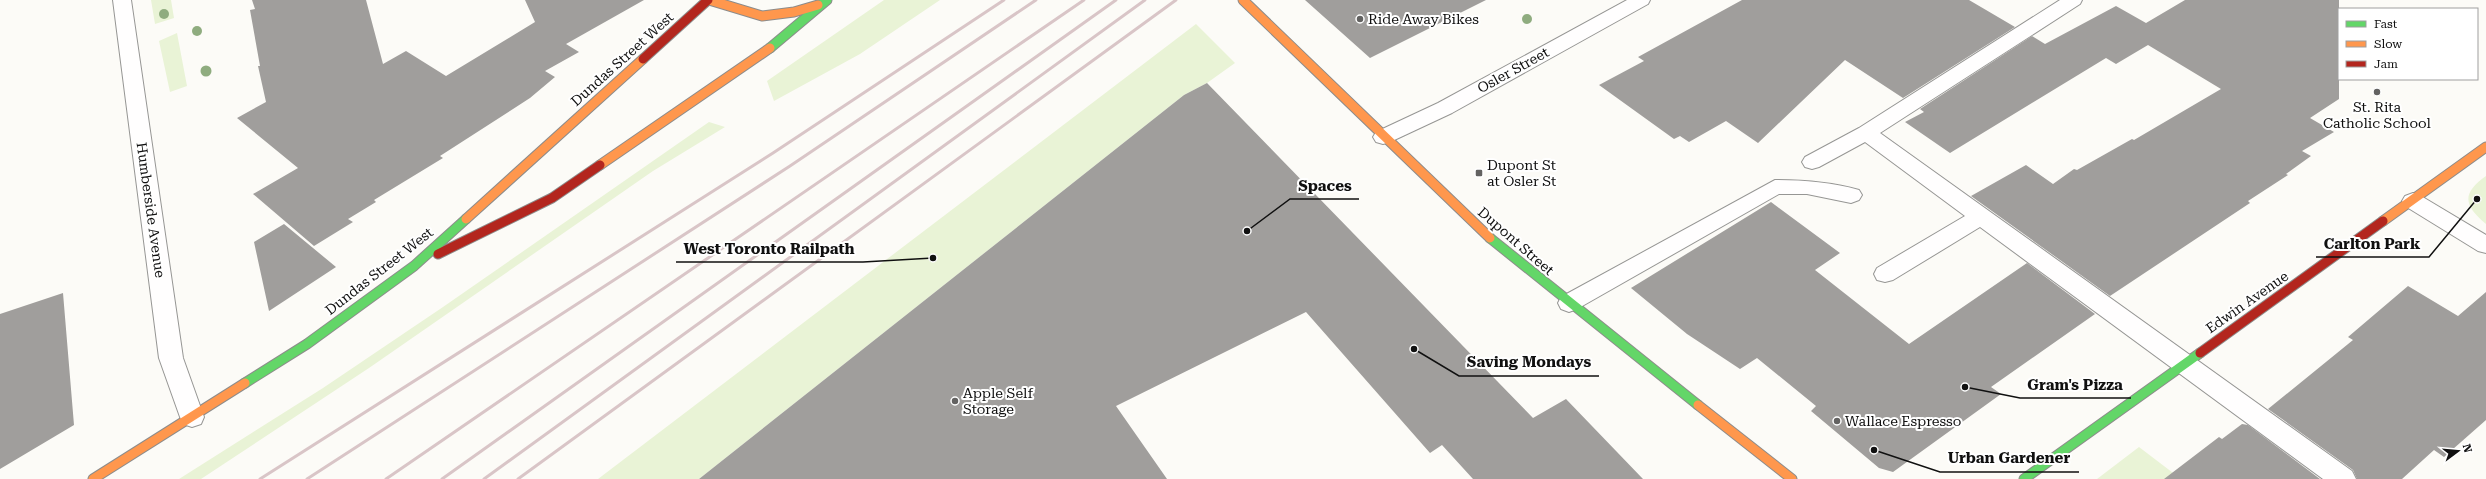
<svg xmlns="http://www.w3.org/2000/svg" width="2486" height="479" font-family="'Roboto Serif',serif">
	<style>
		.green { fill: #e9f3d6 }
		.building { fill: #a09e9c }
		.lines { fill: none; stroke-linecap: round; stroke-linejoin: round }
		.lane-casing { stroke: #969694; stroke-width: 2 }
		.street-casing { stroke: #969694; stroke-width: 2 }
		.fast-casing { stroke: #8d8c8b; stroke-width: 11 }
		.slow-casing { stroke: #8d8c8b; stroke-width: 11 }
		.jam-casing { stroke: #8d8c8b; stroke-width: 11 }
		.lane { fill: #fffefe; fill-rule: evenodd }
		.street { fill: #fffefe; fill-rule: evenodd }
		.fast { stroke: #63d668; stroke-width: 9 }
		.slow { stroke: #ff974d; stroke-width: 9 }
		.jam { stroke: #b3261e; stroke-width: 9 }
		.rail { stroke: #d9c5c7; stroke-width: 3 }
		.tree { fill: #8fac7f }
		.poi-dot { fill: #636261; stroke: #fff; stroke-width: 1.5 }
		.labels { text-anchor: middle; stroke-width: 4; stroke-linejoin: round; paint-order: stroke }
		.poi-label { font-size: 14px; fill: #101010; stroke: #fff; text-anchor: start }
		.street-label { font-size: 14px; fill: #101010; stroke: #fff }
		.leader { fill: none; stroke: #101010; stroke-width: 1.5 }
		.callout-dot { fill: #101010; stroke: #fff; stroke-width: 1.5 }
		.callout-label { font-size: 15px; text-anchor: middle; font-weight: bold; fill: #101010; stroke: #fff; stroke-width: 4; stroke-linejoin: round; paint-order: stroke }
	</style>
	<rect width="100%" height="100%" fill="#fcfbf7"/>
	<path class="green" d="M151,0H171L174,18L155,24Z
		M884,0H940L860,54L774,101L767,81Z
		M1196,24L1235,63L1207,83L1184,95L699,479H598Z
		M177,33L187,86L170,92L159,41Z
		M709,122L725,127L653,171L369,368L201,479H179L323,388L443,307Z
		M2486,176V224C2463,205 2462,193 2486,176Z
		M2139,447L2181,479H2097Z"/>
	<path class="building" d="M252,0H366L383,64L406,51L446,76L535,22L525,0H644L566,44L579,52L545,71L555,77L530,98L440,156L443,158L374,200L376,202L348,219L353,222L314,246L253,194L298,168L237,118L266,102L258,66H260L250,10L255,9Z
		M1305,0H1486L1370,58Z
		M1742,0H1969L2015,27L1903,98L1845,60L1758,143L1726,121L1689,142L1680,136L1674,139L1599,85L1644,61L1638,57Z
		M2185,0H2339V99L2310,118L2334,132L2302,151L2311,156L2286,174L2288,175L2248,201L2250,203L2110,296L1971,196L2026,165L2053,184L2074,169L2077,170L2132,139L2134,140L2221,89L2148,45L2116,64L2106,58L1950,153L1905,122L1924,112L1920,109L2032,36L2045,44L2116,6L2146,23Z
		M1207,83L1533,418L1566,399L1643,479H1473L1442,445L1430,453L1306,312L1116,406L1167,479H699L1184,95Z
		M1771,202L1840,253L1815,270L1909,344L2027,263L2095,314L1991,387L2001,394L1893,472L1879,468L1811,411L1816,406L1757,358L1740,369L1687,334L1631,288Z
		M284,224L336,267L269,311L254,242Z
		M2408,286L2458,316L2486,292V420L2444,457L2434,450L2402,479H2357L2353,470L2268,409L2353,340L2348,337Z
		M63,293L74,425L0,469V314Z
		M2242,424L2248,425L2320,479H2164L2219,437L2222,439Z"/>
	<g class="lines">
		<defs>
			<path id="lane" d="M2060,0H2082L2080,4L1880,133L2352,471L2356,479H2323L1980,227L1893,280L1885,282L1877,280L1874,274L1877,268L1965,216L1865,142L1819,167L1812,169L1805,167L1802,162L1805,157L1859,128Z
				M1775,180C1803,180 1831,182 1859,190L1862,195L1859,200L1851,203L1807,194H1779L1577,309L1569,312L1561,309L1558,303L1561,297Z"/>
			<path id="street" d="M113,0H131L183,358L204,417L201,424L192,427L183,424L180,417L159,358Z
				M1627,0H1650L1648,4L1452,113L1390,142L1383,144L1376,142L1373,137L1376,132L1438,103Z
				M2413,193L2421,196L2486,235V253L2478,251L2405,206L2402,201L2405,196Z"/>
			<path id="fast" d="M770,48L827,0
				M1490,238L1698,405
				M245,383L307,344L414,266L466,219
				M2024,479L2200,353"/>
			<path id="slow" d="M709,0L762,16L794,12L818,5
				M1243,0L1490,238
				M600,165L770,48
				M466,219L643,59
				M2383,221L2486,147
				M1698,405L1792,479
				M93,479L245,383"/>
			<path id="jam" d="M643,59L708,0
				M438,254L552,198L600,165
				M2200,353L2383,221"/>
		</defs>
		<use href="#lane" class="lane-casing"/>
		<use href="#street" class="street-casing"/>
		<use href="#fast" class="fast-casing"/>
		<use href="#slow" class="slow-casing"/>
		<use href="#jam" class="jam-casing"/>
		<use href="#lane" class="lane"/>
		<use href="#street" class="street"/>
		<use href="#fast" class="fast"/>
		<use href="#slow" class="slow"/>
		<use href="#jam" class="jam"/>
		<path class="rail" d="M260,479L773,153L1004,0
			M307,479L790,166L1036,0
			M386,479L1084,0
			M442,479L1116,0
			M484,479L1145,0
			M518,479L1176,0"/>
	</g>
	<g class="tree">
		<circle cx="164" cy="14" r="5"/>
		<circle cx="1527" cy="19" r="5"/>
		<circle cx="197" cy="31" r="5"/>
		<circle cx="206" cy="71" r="5.5"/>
	</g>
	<g class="poi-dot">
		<circle cx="1360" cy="19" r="4"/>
		<circle cx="2377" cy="92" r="4"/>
		<rect x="1475" y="169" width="8" height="8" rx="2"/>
		<circle cx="955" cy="401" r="4"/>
		<circle cx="1837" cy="421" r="4"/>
	</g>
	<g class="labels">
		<g class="poi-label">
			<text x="1368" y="24">Ride Away Bikes</text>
			<text x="2377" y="112" text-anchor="middle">St. Rita<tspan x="2377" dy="16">Catholic School</tspan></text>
			<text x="1487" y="170">Dupont St<tspan x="1487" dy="16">at Osler St</tspan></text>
			<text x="963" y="398">Apple Self<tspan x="963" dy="16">Storage</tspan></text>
			<text x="1845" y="426">Wallace Espresso</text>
		</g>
		<g class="street-label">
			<text transform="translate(622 59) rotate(-42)" y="5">Dundas Street West</text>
			<text transform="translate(1513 70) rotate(-29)" y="5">Osler Street</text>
			<text transform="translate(151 210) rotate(82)" y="5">Humberside Avenue</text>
			<text transform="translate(1516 241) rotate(41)" y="5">Dupont Street</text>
			<text transform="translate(379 271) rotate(-38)" y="5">Dundas Street West</text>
			<text transform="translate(2247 302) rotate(-35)" y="5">Edwin Avenue</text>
		</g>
	</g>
	<path class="leader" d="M1247 231L1290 199H1359M2477 199L2429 257H2316M933 258L863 262H676M1414 349L1459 376H1599M1965 387L2020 398H2131M1874 450L1940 472H2079"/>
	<g class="callout-dot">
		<circle cx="1247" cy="231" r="4"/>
		<circle cx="2477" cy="199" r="4"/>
		<circle cx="933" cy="258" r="4"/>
		<circle cx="1414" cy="349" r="4"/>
		<circle cx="1965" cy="387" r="4"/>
		<circle cx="1874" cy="450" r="4"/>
	</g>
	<g class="callout-label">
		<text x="1325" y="191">Spaces</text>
		<text x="2372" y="249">Carlton Park</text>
		<text x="769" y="254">West Toronto Railpath</text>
		<text x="1529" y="367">Saving Mondays</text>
		<text x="2075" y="390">Gram's Pizza</text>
		<text x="2009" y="463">Urban Gardener</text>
	</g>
	<rect x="2338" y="8" width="140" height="72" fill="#ffffff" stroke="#9f9f9f"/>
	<rect x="2346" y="21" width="20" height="6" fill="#63d668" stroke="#9f9f9f"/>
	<text x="2374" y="28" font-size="12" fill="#101010">Fast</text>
	<rect x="2346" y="41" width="20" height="6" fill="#ff974d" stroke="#9f9f9f"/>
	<text x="2374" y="48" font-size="12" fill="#101010">Slow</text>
	<rect x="2346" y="61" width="20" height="6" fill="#b3261e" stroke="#9f9f9f"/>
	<text x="2374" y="68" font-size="12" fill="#101010">Jam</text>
	<g transform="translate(2458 451) rotate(74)" stroke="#ffffff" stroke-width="3" paint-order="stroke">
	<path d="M0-3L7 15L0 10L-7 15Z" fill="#101010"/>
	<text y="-6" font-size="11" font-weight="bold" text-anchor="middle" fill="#101010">N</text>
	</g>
</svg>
